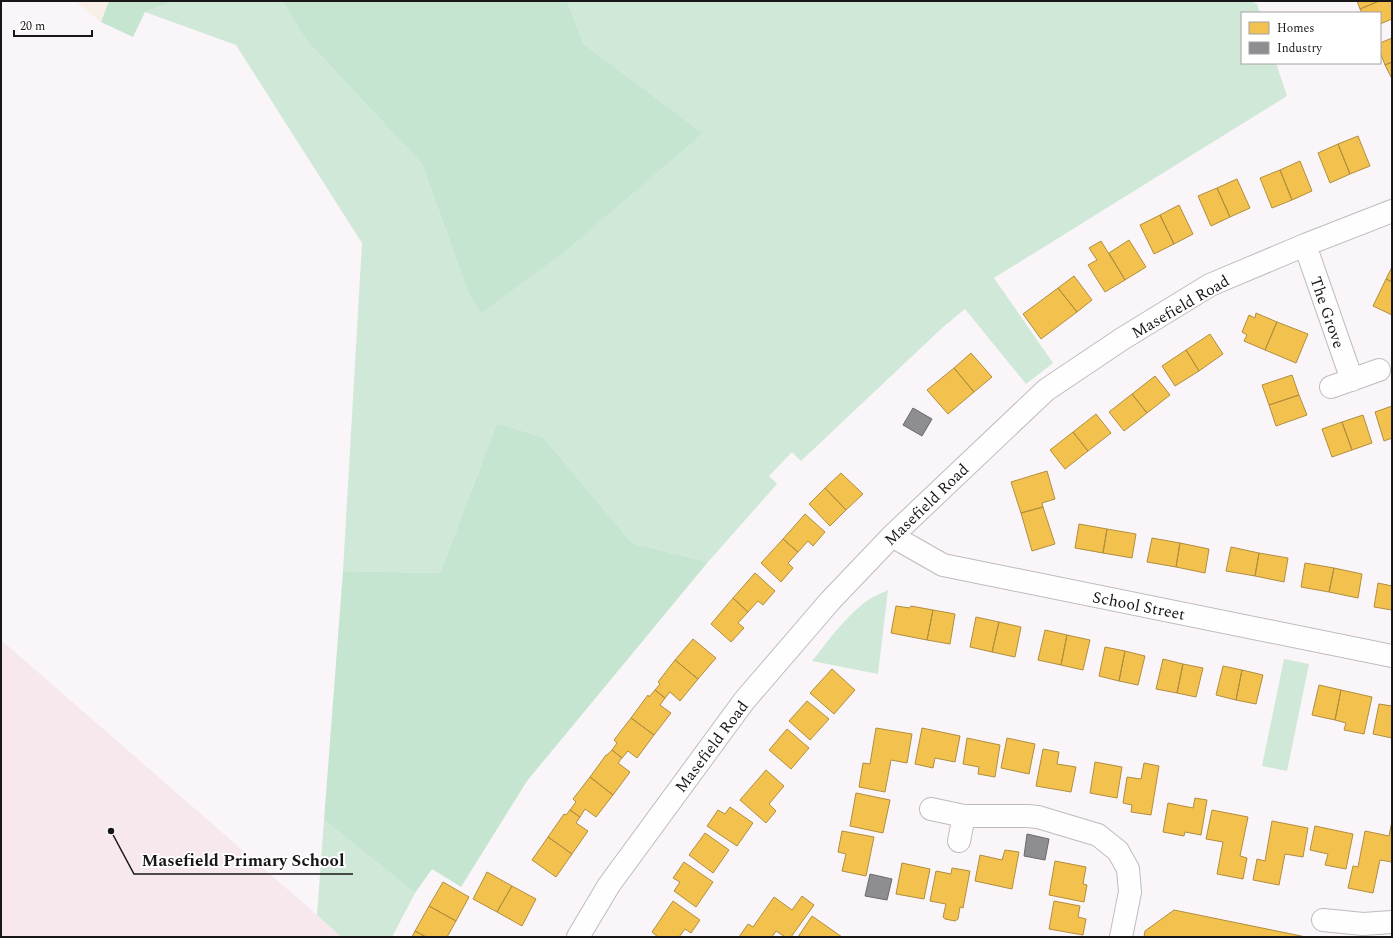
<svg xmlns="http://www.w3.org/2000/svg" width="1393" height="938" font-family="Spectral,serif">
	<style>
		.industrial { fill: #f8efe6 }
		.education { fill: #f7e8ed }
		.green { fill: #cfe8d7 }
		.forest { fill: #c6e5d1 }
		.homes { fill: #f2c14e; stroke: #b18e3e }
		.industry { fill: #8d8d92; stroke: #6a696e }
		.lines { fill: none; stroke-linecap: round; stroke-linejoin: round }
		.street-casing { stroke: #bebbbe; stroke-width: 24 }
		.street { stroke: #fefefe; stroke-width: 22 }
		.labels { text-anchor: middle; stroke-width: 4; stroke-linejoin: round; paint-order: stroke }
		.street-label { font-size: 16px; fill: #191619; stroke: #fff }
		.leader { fill: none; stroke: #191619; stroke-width: 1.5 }
		.callout-dot { fill: #191619; stroke: #fff; stroke-width: 1.5 }
		.callout-label { font-size: 17px; text-anchor: middle; font-weight: bold; fill: #191619; stroke: #fff; stroke-width: 4; stroke-linejoin: round; paint-order: stroke }
	</style>
	<rect width="100%" height="100%" fill="#f9f5f9"/>
	<path class="industrial" d="M75,1H109L101,22Z"/>
	<path class="education" d="M1,640L317,915L341,937H1Z"/>
	<path class="green" d="M176,1H282L306,40L422,164L469,295L481,313L703,133L584,44L567,1H1251L1257,4L1260,13H1242V63H1276L1287,96L994,278L1053,363L1026,384L965,309L942,328L801,461L792,452L769,476L777,484L708,562L632,543L543,437L497,423L440,573L343,571L362,243L236,45L145,12Z
		M888,590L878,674L812,661C828,641 844,619 864,603C871,597 880,594 888,590Z
		M1284,659L1309,664L1287,771L1262,766Z
		M324,820L415,893L392,937H341L317,915Z"/>
	<path class="forest" d="M109,1H176L145,12L133,37L101,22Z
		M282,1H567L584,44L703,133L564,252L481,313L469,295L422,164L306,40Z
		M497,423L543,437L632,543L708,562L527,781L461,887L432,869L415,893L324,820L343,571L440,573Z"/>
	<path class="homes" d="M1357,1H1379L1360,9Z
		M1379,1H1392V19L1380,24V13H1362L1360,9Z
		M1392,38V62L1385,65L1380,52V43Z
		M1392,62V79L1385,65Z
		M1358,136L1370,166L1350,174L1338,144Z
		M1338,144L1350,174L1330,183L1318,153Z
		M1300,161L1312,191L1292,200L1280,170Z
		M1280,170L1292,200L1272,208L1260,178Z
		M1237,179L1250,208L1230,217L1217,188Z
		M1217,188L1230,217L1211,226L1198,196Z
		M1179,205L1193,234L1174,244L1160,215Z
		M1160,215L1174,244L1154,254L1140,225Z
		M1129,240L1146,267L1125,280L1109,253Z
		M1101,241L1125,280L1105,292L1088,265L1097,260L1089,248Z
		M1392,267V282L1386,279Z
		M1074,276L1092,300L1077,312L1058,288Z
		M1386,279L1392,282V315L1373,306Z
		M1058,288L1077,312L1041,339L1023,314Z
		M1256,313L1277,322L1265,350L1244,341L1247,335L1242,332L1249,315L1255,318Z
		M1277,322L1308,334L1296,363L1265,350Z
		M1210,334L1223,354L1199,371L1186,350Z
		M1186,350L1199,371L1175,386L1162,366Z
		M971,353L992,377L974,392L954,368Z
		M954,368L974,392L948,414L927,390Z
		M1292,375L1299,395L1269,405L1262,385Z
		M1155,376L1170,395L1147,413L1132,394Z
		M1132,394L1147,413L1124,431L1109,412Z
		M1299,395L1307,415L1276,426L1269,405Z
		M1392,406V438L1384,441L1375,412Z
		M1096,414L1111,433L1088,451L1073,432Z
		M1363,415L1372,443L1352,450L1342,422Z
		M1342,422L1352,450L1332,457L1322,429Z
		M1073,432L1088,451L1065,469L1050,450Z
		M1047,471L1055,499L1042,503L1043,507L1021,513L1011,482Z
		M841,473L863,494L846,510L825,488Z
		M825,488L846,510L830,526L809,504Z
		M1043,507L1055,544L1032,551L1021,513Z
		M805,514L825,532L813,546L808,541L798,552L783,539Z
		M1079,524L1107,529L1103,553L1075,548Z
		M1107,529L1136,534L1132,558L1103,553Z
		M1152,538L1180,543L1176,567L1147,562Z
		M783,539L798,552L788,563L793,568L781,582L761,563Z
		M1180,543L1209,549L1205,573L1176,567Z
		M1231,547L1259,553L1255,576L1226,571Z
		M1259,553L1288,558L1284,582L1255,576Z
		M1305,563L1334,568L1329,592L1301,587Z
		M1334,568L1362,574L1358,598L1329,592Z
		M755,573L775,591L763,605L758,601L748,612L733,598Z
		M1378,583L1392,586V610L1374,607Z
		M733,598L748,612L738,623L744,628L731,642L711,624Z
		M896,606L910,608L911,606L933,610L927,640L891,633Z
		M933,610L955,614L950,644L927,640Z
		M976,617L999,622L992,652L970,647Z
		M999,622L1021,627L1015,657L992,652Z
		M1045,630L1067,635L1061,665L1038,660Z
		M1067,635L1090,640L1083,670L1061,665Z
		M693,639L716,658L698,679L675,660Z
		M1105,647L1125,651L1119,681L1099,676Z
		M1125,651L1145,656L1138,685L1119,681Z
		M1163,659L1183,664L1177,693L1156,689Z
		M675,660L698,679L680,701L670,692L665,698L655,690L660,684L658,682Z
		M1183,664L1203,668L1196,697L1177,693Z
		M1223,666L1242,670L1236,700L1216,695Z
		M832,669L855,690L834,714L810,693Z
		M1242,670L1263,675L1256,704L1236,700Z
		M1319,685L1341,690L1335,720L1312,715Z
		M655,690L665,698L660,705L671,713L654,735L631,718L648,695L649,697Z
		M1341,690L1372,697L1364,734L1344,730L1346,723L1335,720Z
		M807,701L829,719L810,740L789,721Z
		M1379,704L1392,706V738L1373,734Z
		M631,718L654,735L637,758L628,751L622,758L612,750L617,743L614,740Z
		M876,728L912,734L907,763L891,760L885,792L859,787L863,763L870,764Z
		M922,728L960,736L955,762L935,758L933,768L915,764Z
		M787,729L809,748L791,769L769,750Z
		M967,738L1000,745L995,777L978,774L979,767L963,764Z
		M1007,738L1035,744L1029,774L1001,768Z
		M1043,749L1059,752L1057,764L1076,767L1071,792L1036,786Z
		M612,750L622,758L618,763L630,772L613,795L590,777L606,755H607Z
		M1095,762L1122,767L1117,798L1090,793Z
		M1144,763L1159,766L1151,815L1131,812L1132,805L1123,803L1127,777L1141,779Z
		M766,770L784,786L769,804L776,811L766,823L740,800Z
		M590,777L613,795L596,817L585,809L580,817L570,810L576,802L573,799Z
		M856,793L890,800L883,833L850,826Z
		M1195,798L1207,800L1201,835L1185,832L1184,836L1163,832L1168,803L1193,808Z
		M730,807L753,823L737,846L707,826L718,810L725,814Z
		M570,810L580,817L576,823L588,831L572,854L548,837L564,814L566,815Z
		M1212,810L1248,817L1240,856L1247,858L1243,879L1217,874L1223,842L1206,839Z
		M1272,821L1308,828L1303,857L1285,854L1279,885L1253,880L1257,859L1265,861Z
		M1392,821V862L1380,860L1373,893L1348,888L1353,866L1358,867L1365,831L1389,836Z
		M1315,826L1353,834L1346,869L1325,865L1328,854L1310,850Z
		M842,831L874,837L866,876L842,871L846,854L838,852Z
		M705,833L729,850L713,873L689,855Z
		M548,837L572,854L556,877L532,860Z
		M1005,850L1019,852L1012,889L975,881L980,855L1002,860Z
		M1055,861L1086,867L1083,884L1087,885L1084,902L1049,895Z
		M684,862L713,882L696,907L674,891L680,882L673,878Z
		M902,863L930,869L924,899L896,894Z
		M952,868L970,871L963,908L960,907L958,919L955,921L945,919L943,917L946,904L930,901L936,871L951,874Z
		M487,872L512,886L497,912L473,899Z
		M443,882L469,897L456,921L429,906Z
		M512,886L536,899L522,926L497,912Z
		M802,896L814,905L791,937H785L776,931L772,937H739L748,924L753,927L774,897L792,910Z
		M673,901L700,920L691,933L685,929L679,937H658L652,932Z
		M1054,901L1080,906L1078,917L1086,919L1083,935L1049,929Z
		M429,906L456,921L447,937H426L415,931Z
		M1174,910L1306,937H1144L1145,931Z
		M812,916L842,937H798Z
		M415,931L426,937H412Z"/>
	<path class="industry" d="M913,408L932,419L922,436L903,425Z
		M1027,834L1049,839L1045,860L1024,856Z
		M870,874L892,879L887,900L865,896Z"/>
	<g class="lines">
		<defs>
			<path id="street" d="M1305,245L1352,380
				M1331,387L1379,370
				M892,536L943,565L1392,656
				M931,809L964,816H1027L1038,817L1098,835L1118,851L1128,869L1130,892L1121,937
				M959,841L964,816
				M1323,920L1363,924L1392,922
				M578,937L609,885L744,701L830,601L892,536L1046,390L1122,339L1210,285L1305,245L1392,211"/>
		</defs>
		<use href="#street" class="street-casing"/>
		<use href="#street" class="street"/>
	</g>
	<g class="labels">
		<g class="street-label">
			<text transform="translate(1180 306) rotate(-30)" y="6">Masefield Road</text>
			<text transform="translate(1328 312) rotate(71)" y="6">The Grove</text>
			<text transform="translate(926 504) rotate(-44)" y="6">Masefield Road</text>
			<text transform="translate(1139 605) rotate(11)" y="6">School Street</text>
			<text transform="translate(711 746) rotate(-53)" y="6">Masefield Road</text>
		</g>
	</g>
	<path class="leader" d="M111 831L134 874H353"/>
	<circle class="callout-dot" cx="111" cy="831" r="4"/>
	<g class="callout-label">
		<text x="243" y="866">Masefield Primary School</text>
	</g>
	<rect width="1393" height="938" fill="none" stroke="#191619" stroke-width="4"/>
	<rect x="1241" y="12" width="140" height="52" fill="#ffffff" stroke="#a3a2a3"/>
	<rect x="1249" y="22" width="20" height="12" fill="#f2c14e" stroke="#a3a2a3"/>
	<text x="1277" y="32" font-size="12" fill="#191619">Homes</text>
	<rect x="1249" y="42" width="20" height="12" fill="#8d8d92" stroke="#a3a2a3"/>
	<text x="1277" y="52" font-size="12" fill="#191619">Industry</text>
	<path d="M14 30v6h78v-6" fill="none" stroke="#191619" stroke-width="2"/>
	<text x="20" y="30" font-size="12" fill="#191619" stroke="#ffffff" stroke-width="3" paint-order="stroke">20 m</text>
</svg>
